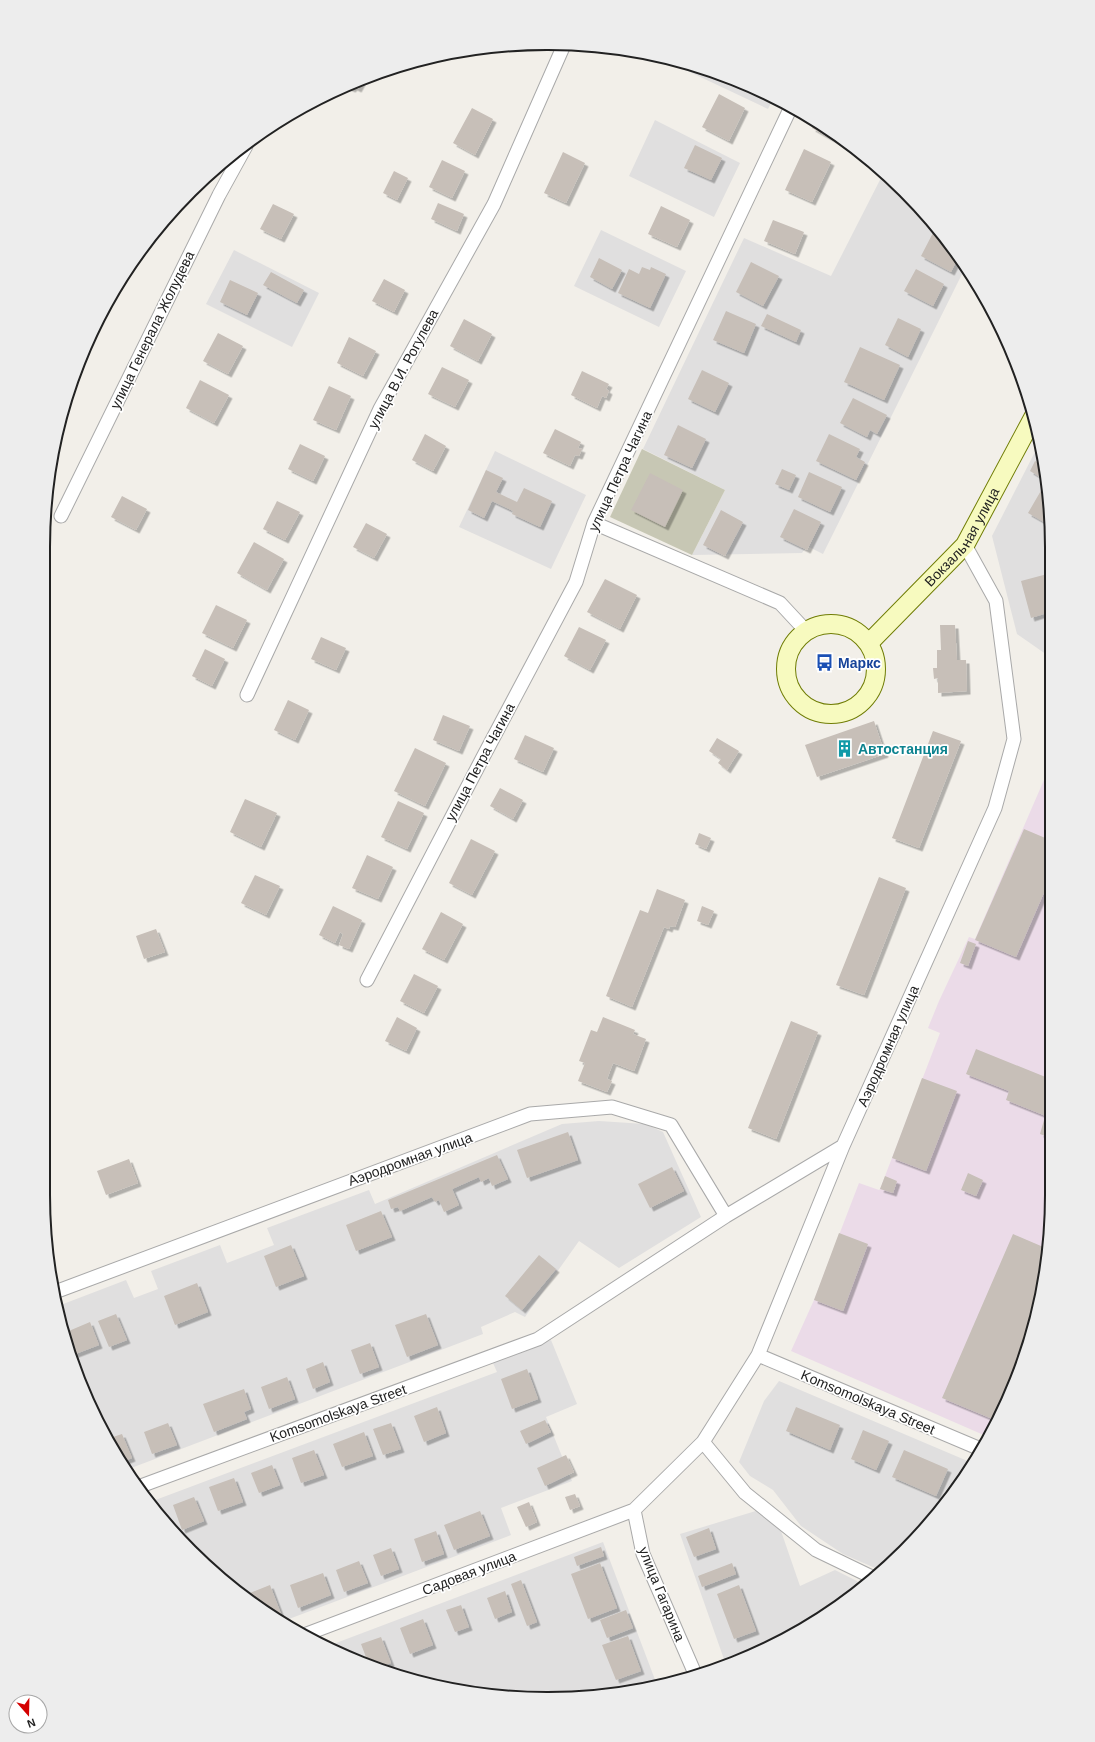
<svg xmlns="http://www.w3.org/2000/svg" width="1095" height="1742" font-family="Arial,sans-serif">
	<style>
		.residential { fill: #e0dfdf }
		.industrial { fill: #ebdbe8 }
		.construction { fill: #c7c7b4 }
		.building { fill: #c7bfb8; filter: url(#shadow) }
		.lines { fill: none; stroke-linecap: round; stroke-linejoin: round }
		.street-casing { stroke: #a9a9a9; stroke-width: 15 }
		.secondary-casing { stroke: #707d05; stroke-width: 20 }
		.street { stroke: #fff; stroke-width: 13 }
		.secondary { stroke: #f7fabf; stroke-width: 18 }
		.labels { text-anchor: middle; stroke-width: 3.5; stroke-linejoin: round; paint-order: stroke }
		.street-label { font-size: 14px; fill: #222; stroke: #fff }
		.transit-label { font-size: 14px; font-weight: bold; fill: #164399; stroke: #fff; text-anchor: start }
		.culture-label { font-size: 14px; font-weight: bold; fill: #0d838f; stroke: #fff; text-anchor: start }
		.rim { fill: none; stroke: #222; stroke-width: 2 }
	</style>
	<defs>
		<filter id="shadow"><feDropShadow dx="3.5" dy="3.5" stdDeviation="0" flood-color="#0004"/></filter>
	</defs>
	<rect width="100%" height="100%" fill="#f2efe9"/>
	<path class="residential" d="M658,57L678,60L774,97L768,109Z
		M655,120L740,163L714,217L629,176Z
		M883,174L927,215L965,268L823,554L807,546L802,553L692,555L725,490L643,449L744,238L831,276Z
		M601,230L686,271L659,327L574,286Z
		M234,250L319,293L292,347L206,304Z
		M1039,444L1051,514L1050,657L1017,634L992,536Z
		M495,451L586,495L551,569L459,527Z
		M599,1121L645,1124L663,1132L701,1217L619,1268L579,1241L525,1317L515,1312L481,1327L483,1334L126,1470L70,1356L58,1306L126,1280L134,1298L158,1289L151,1271L220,1245L227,1263L274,1245L267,1228L369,1190L375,1204L562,1124Z
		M551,1340L577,1404L546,1417L572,1481L501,1508L511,1535L281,1622L241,1595L191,1551L150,1502L497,1372L493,1363Z
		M779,1381L970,1462L948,1502L882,1571L843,1554L801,1526L773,1490L750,1476L739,1462L764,1401Z
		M759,1510L781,1531L800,1586L835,1570L857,1581L861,1589L828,1614L741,1661L726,1665L680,1534Z
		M603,1542L657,1685L547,1699L449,1689L385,1672L328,1646Z"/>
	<path class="industrial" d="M1050,766L1048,1260L1014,1387L986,1436L791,1351L814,1300L859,1183L879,1190L880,1189L940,1033L928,1028L939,1001L969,937L975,939Z"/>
	<path class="construction" d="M642,449L725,490L692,555L610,517Z"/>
	<path class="building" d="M363,80L358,89L354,87L352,89L347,87Z
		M719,94L745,108L729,141L702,127Z
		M472,108L493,119L475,155L453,143Z
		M815,122L839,138L837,142L812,128Z
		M695,145L722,158L711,180L684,168Z
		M804,149L831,162L812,202L785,190Z
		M563,152L585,163L566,203L544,193Z
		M442,160L465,171L452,198L429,187Z
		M394,171L408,178L397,200L383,193Z
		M438,203L464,214L457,231L431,219Z
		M273,204L294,214L281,239L260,229Z
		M661,206L690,220L677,247L648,234Z
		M773,220L804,232L795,254L764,241Z
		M935,229L939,231L958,258L951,272L921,256Z
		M599,258L622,270L612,289L590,277Z
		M751,262L779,276L763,306L736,292Z
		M642,267L650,270L651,267L666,274L650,308L618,293L629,269L639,274Z
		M916,269L944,284L933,306L904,291Z
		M271,272L304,290L297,303L263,285Z
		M384,279L405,290L394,312L372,301Z
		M230,280L258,293L247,315L220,302Z
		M726,311L756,324L744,353L713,340Z
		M767,314L801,330L796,342L761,326Z
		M898,318L921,329L908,357L885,345Z
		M464,319L492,334L478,361L450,346Z
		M218,333L243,346L228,374L203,361Z
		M349,337L376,351L363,376L337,363Z
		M860,347L900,365L884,400L844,382Z
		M442,367L469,380L455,407L428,394Z
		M702,370L729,383L715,412L688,399Z
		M582,371L609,384L606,389L609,391L606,398L602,396L597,408L571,395Z
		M200,380L229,395L214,423L186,408Z
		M329,386L351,396L336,430L313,420Z
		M853,398L887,415L877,434L870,430L867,437L840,423Z
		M678,425L706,439L692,468L664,455Z
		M555,429L581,442L578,448L582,449L579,456L575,455L570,466L543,453Z
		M425,434L446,446L433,471L412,460Z
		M829,434L860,449L856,457L865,462L856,480L816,461Z
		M300,444L325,456L313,481L288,469Z
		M1035,461L1043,465L1045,480L1030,471Z
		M782,469L796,475L789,490L775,484Z
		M486,470L503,478L496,492L517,502L524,488L552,501L540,527L512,514L513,511L492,501L484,518L468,510Z
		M809,472L842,487L830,512L798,497Z
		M650,473L683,490L665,527L631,510Z
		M1046,482L1051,514V526L1028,513Z
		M122,496L147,509L136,530L111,517Z
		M277,501L300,512L285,540L263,529Z
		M794,509L821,522L807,550L780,537Z
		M721,510L743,522L725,556L703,545Z
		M366,523L387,534L374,558L353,547Z
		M254,542L284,559L267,590L237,573Z
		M1051,573L1050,612L1031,618L1021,581Z
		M605,579L637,595L620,629L587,612Z
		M216,605L247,620L233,648L202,633Z
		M940,625H955L957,660H966L967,691L938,693V678L934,679L933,668H937V650H941Z
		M579,627L606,640L590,670L564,656Z
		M321,637L346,648L336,670L311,659Z
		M205,649L225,659L212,686L192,676Z
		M288,700L309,710L295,740L274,730Z
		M443,715L470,726L459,751L433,740Z
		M874,721L885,754L817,777L805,745Z
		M933,731L961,741L919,848L892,838Z
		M525,735L554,748L543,772L514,759Z
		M717,738L739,751L727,770L718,763L721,759L709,751Z
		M415,748L446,763L425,806L394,791Z
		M500,788L523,800L513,819L490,806Z
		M245,799L277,813L261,847L230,832Z
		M398,801L424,813L407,849L381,837Z
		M1024,829L1050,840L1049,881L1016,957L975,940Z
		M699,833L711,838L706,849L695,844Z
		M471,839L495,851L472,895L449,883Z
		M367,855L393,867L378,899L352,888Z
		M255,875L280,886L266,915L241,903Z
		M879,877L906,888L864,995L836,985Z
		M657,889L685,900L675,927L670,926L669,929L664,927L632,1007L606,996L640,910L648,913Z
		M333,906L362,920L349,949L339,945L343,934L340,932L335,943L319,935Z
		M702,906L714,911L708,925L697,921Z
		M441,912L463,924L444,960L422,949Z
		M156,929L165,952L144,959L136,936Z
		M968,941L976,944L968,966L960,963Z
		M414,974L438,986L424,1013L400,1001Z
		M397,1017L417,1028L406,1051L385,1041Z
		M603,1017L635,1030L633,1034L646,1039L634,1071L613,1063L607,1079L612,1081L607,1092L578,1081L585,1063L579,1061L591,1030L597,1032Z
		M791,1021L818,1032L776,1139L748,1128Z
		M976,1049L1048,1078V1111L1046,1116L1006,1100L1009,1091L966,1074Z
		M922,1078L957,1091L926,1171L892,1158Z
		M1044,1120L1048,1122V1137L1040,1134Z
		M568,1132L578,1160L527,1178L517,1150Z
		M497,1155L508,1179L492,1186L489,1178L481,1182L479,1177L452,1189L459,1205L444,1212L439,1200L435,1202L432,1197L400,1211L398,1207L391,1209L388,1200Z
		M129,1159L138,1183L106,1195L97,1171Z
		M672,1167L684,1191L650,1208L638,1184Z
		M968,1173L983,1180L976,1196L961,1190Z
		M885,1176L897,1181L893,1193L880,1189Z
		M381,1211L392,1237L356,1251L346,1225Z
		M839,1233L868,1244L843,1311L814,1300Z
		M1013,1234L1048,1249V1260L1014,1387L995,1420L942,1398Z
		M291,1245L304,1276L276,1287L264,1256Z
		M539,1255L556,1269L522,1310L505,1296Z
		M197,1283L208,1312L175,1325L164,1296Z
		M116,1314L127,1340L109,1347L98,1321Z
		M426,1314L438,1345L407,1357L395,1325Z
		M90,1322L99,1345L70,1356L64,1333Z
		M370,1343L379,1367L360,1374L351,1350Z
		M323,1362L330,1382L313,1389L306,1369Z
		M527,1369L538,1399L512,1409L501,1379Z
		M287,1377L295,1399L269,1409L261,1387Z
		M244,1389L251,1409L244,1412L247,1419L214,1432L203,1404Z
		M437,1407L446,1433L424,1442L414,1416Z
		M796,1407L840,1425L830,1450L786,1431Z
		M545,1420L551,1432L526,1444L520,1431Z
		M168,1423L177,1445L152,1454L144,1432Z
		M391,1423L401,1449L383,1455L373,1429Z
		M863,1430L889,1441L876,1470L851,1459Z
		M364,1432L373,1456L342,1467L333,1444Z
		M122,1434L132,1458L122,1462L110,1438Z
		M314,1450L324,1475L301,1483L292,1458Z
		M904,1450L948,1469L936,1496L892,1477Z
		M566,1455L574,1472L545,1486L537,1468Z
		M272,1465L280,1485L259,1493L251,1473Z
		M234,1478L243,1502L218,1511L209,1487Z
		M575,1494L580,1506L570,1510L565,1497Z
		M194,1497L204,1521L182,1530L173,1505Z
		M529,1502L537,1522L526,1527L517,1507Z
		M480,1511L490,1536L454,1550L444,1525Z
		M709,1528L716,1549L694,1557L686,1537Z
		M436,1531L444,1554L422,1562L414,1539Z
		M601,1547L604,1556L577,1566L574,1557Z
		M391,1548L399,1569L381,1576L373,1555Z
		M359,1561L368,1583L344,1592L336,1570Z
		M600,1563L617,1608L588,1619L571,1574Z
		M732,1563L736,1574L702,1587L698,1576Z
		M323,1573L331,1595L298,1608L290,1585Z
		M521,1580L537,1622L527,1626L511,1584Z
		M270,1585L281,1614L274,1617L254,1604L250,1593Z
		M739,1585L756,1631L734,1639L717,1594Z
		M505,1591L512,1612L495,1619L487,1598Z
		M461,1605L469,1627L455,1632L446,1610Z
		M626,1610L633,1628L607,1638L600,1620Z
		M423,1619L433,1645L410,1654L400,1628Z
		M628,1636L641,1671L616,1680L602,1645Z
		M381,1637L391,1663L377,1668L369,1665L361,1644Z"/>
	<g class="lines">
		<defs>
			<path id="street" d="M61,516L219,195L246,146
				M594,523L780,603L806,631
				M247,695L380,409L494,204L564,45
				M367,980L482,759L576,582L594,523L791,107
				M55,1292L530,1114L612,1107L671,1125L726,1216
				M758,1355L978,1448
				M703,1442L745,1493L816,1550L874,1578
				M138,1487L538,1339L726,1216L843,1146
				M634,1510L643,1554L696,1676
				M304,1635L634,1510L703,1442L758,1355L843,1146L995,808L1014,739L996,601L965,545"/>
			<g id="secondary">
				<circle cx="831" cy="669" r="45"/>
				<path id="s1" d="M869,643L965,545L1034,416"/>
			</g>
		</defs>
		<use href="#street" class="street-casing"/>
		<use href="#secondary" class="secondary-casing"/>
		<use href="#street" class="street"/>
		<use href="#secondary" class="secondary"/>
	</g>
	<defs>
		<symbol id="bus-bare" viewBox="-9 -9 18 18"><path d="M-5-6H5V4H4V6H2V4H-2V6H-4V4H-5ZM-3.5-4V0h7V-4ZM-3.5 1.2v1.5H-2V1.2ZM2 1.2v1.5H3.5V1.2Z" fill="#1a4fb4" stroke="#fff" stroke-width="2.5" paint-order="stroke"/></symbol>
		<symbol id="building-bare" viewBox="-9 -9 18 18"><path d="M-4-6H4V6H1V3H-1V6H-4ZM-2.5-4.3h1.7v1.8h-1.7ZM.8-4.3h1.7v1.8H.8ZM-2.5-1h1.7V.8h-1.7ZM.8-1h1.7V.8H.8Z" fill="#0f9aa8" stroke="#fff" stroke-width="2.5" paint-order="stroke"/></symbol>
	</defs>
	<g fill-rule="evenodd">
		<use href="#bus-bare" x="812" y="650" width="25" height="25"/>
		<use href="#building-bare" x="832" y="736" width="25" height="25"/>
	</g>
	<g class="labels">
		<g class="street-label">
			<text transform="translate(152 330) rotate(-64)" y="5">улица Генерала Жолудева</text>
			<text transform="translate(403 369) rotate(-62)" y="5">улица В.И. Рогулева</text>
			<text transform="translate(620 471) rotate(-65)" y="5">улица Петра Чагина</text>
			<text dy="5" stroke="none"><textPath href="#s1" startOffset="142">Вокзальная улица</textPath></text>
			<text transform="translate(480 762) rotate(-62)" y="5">улица Петра Чагина</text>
			<text transform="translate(888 1046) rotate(-66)" y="5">Аэродромная улица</text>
			<text transform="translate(410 1159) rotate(-20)" y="5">Аэродромная улица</text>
			<text transform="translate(868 1402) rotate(23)" y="5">Komsomolskaya Street</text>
			<text transform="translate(338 1413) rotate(-20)" y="5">Komsomolskaya Street</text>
			<text transform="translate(469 1573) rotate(-21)" y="5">Садовая улица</text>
			<text transform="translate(662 1594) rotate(68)" y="5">улица Гагарина</text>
		</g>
		<g class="transit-label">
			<text x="838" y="668">Маркс</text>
		</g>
		<g class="culture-label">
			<text x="858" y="754">Автостанция</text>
		</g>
	</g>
	<path d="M0 0H1095V1742H0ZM547 50H548A497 497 0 0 1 1045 547V1195A497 497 0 0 1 548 1692H547A497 497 0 0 1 50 1195V547A497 497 0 0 1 547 50Z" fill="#ededed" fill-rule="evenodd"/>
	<path class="rim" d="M547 50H548A497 497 0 0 1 1045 547V1195A497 497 0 0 1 548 1692H547A497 497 0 0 1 50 1195V547A497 497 0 0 1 547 50Z"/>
	<g transform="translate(28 1714) rotate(160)"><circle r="19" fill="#ffffff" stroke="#a7a7a7"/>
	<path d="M0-3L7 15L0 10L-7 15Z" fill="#d40000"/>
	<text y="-6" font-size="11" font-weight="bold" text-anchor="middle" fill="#222222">N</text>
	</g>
</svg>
